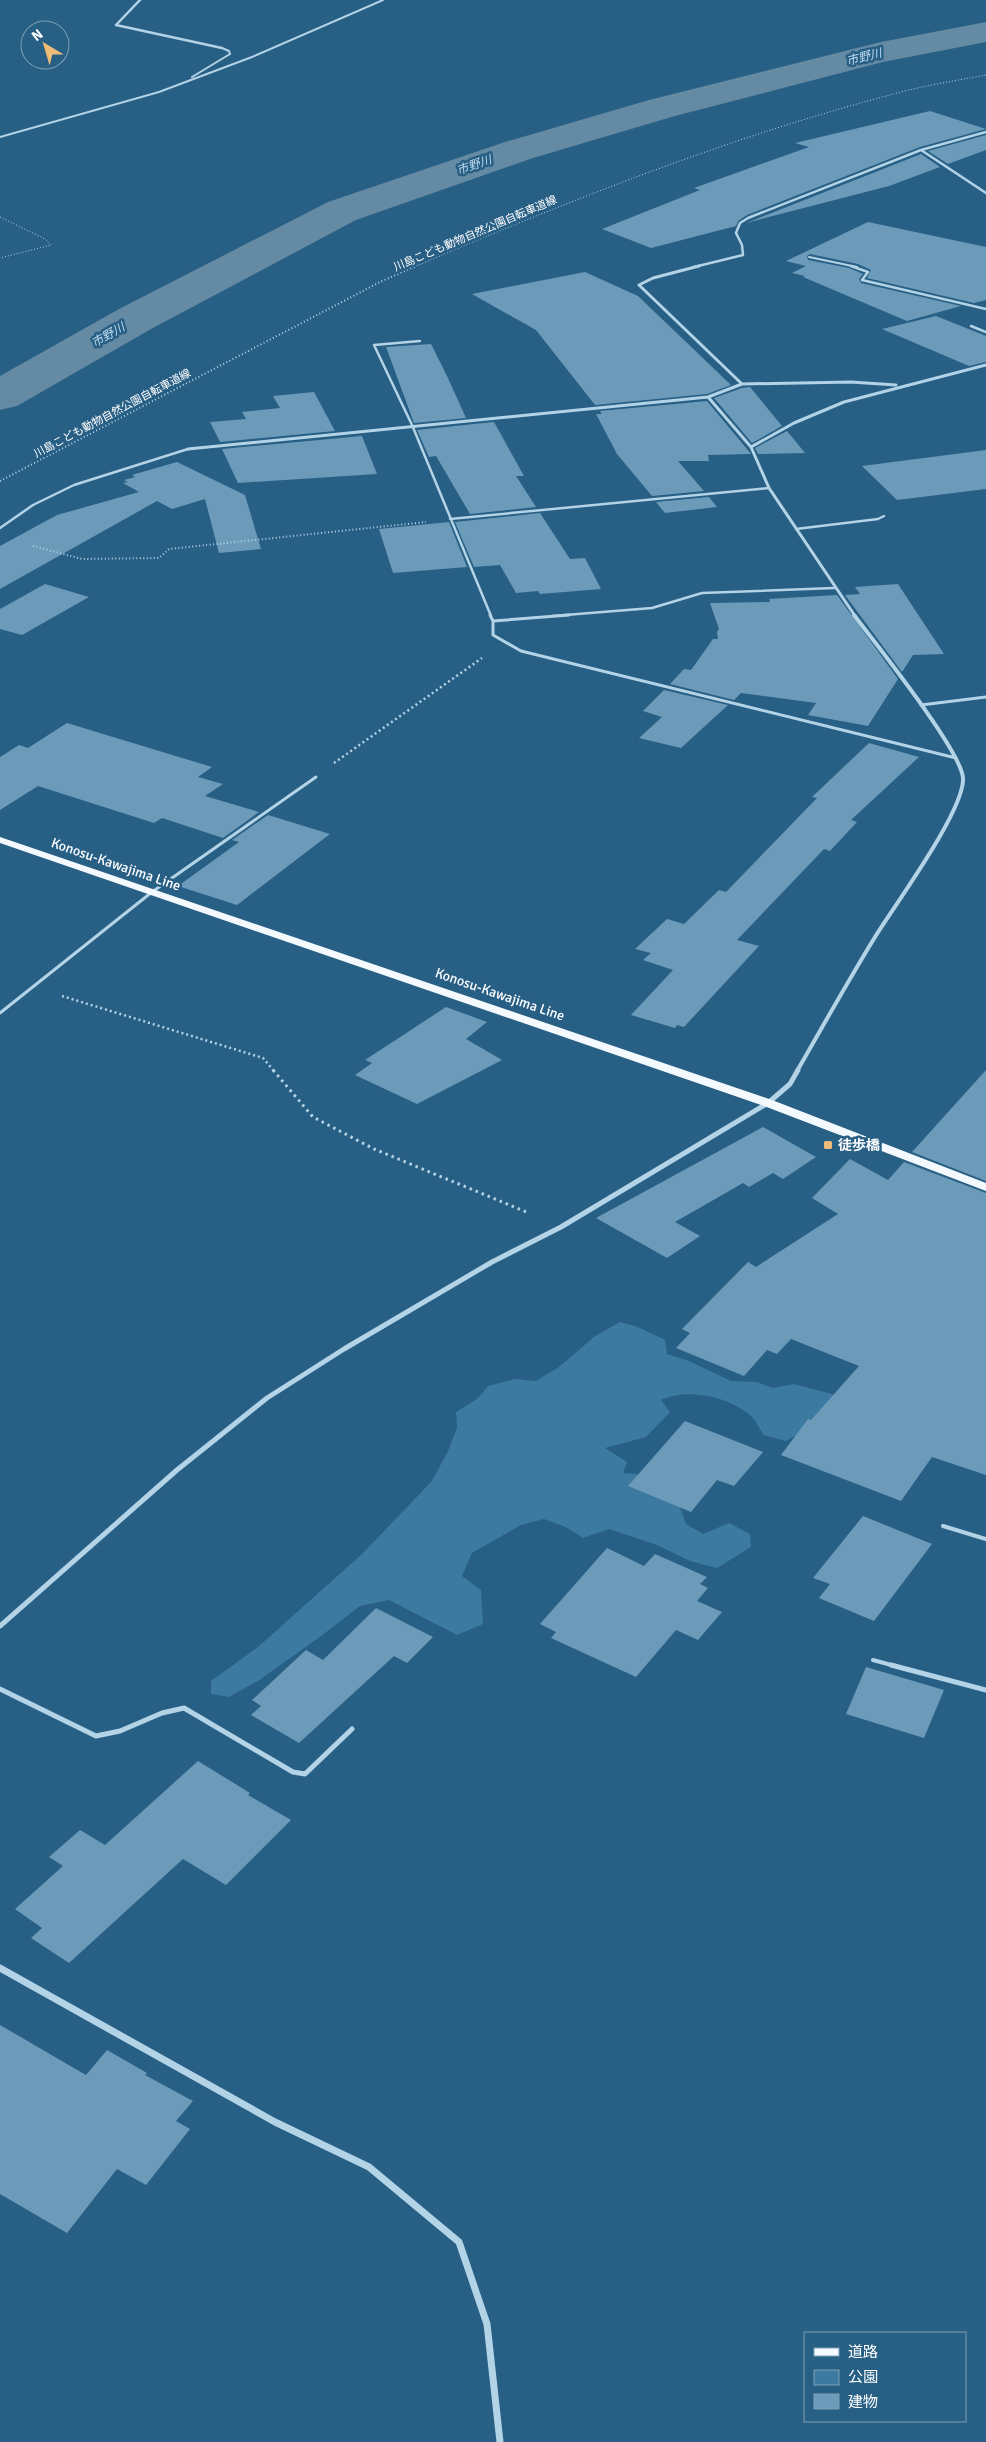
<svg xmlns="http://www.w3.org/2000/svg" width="986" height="2442" font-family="Signika,'Noto Sans JP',sans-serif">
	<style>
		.green { fill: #3d7aa1 }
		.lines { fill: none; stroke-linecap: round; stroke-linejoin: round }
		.river { fill: #658aa3; fill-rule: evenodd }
		.building { fill: #6c9bb9 }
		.path-far3 { stroke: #b3d3e7; stroke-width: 1; stroke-dasharray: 1 2; stroke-linecap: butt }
		.path-far2 { stroke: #b3d3e7; stroke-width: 2; stroke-dasharray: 1 2.5; stroke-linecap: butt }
		.path-far1 { stroke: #b3d3e7; stroke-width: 2.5; stroke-dasharray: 2 3; stroke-linecap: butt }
		.path { stroke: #b3d3e7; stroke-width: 3; stroke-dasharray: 2.5 4; stroke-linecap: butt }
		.lane-far4 { stroke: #b3d3e7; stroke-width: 2 }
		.lane-far3 { stroke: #b3d3e7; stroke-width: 2.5 }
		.lane-far2 { stroke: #b3d3e7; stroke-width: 3 }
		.lane-far1 { stroke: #b3d3e7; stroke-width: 4 }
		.lane { stroke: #b3d3e7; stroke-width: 5 }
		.street-far4 { stroke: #b3d3e7; stroke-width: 2.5 }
		.street-far3 { stroke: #b3d3e7; stroke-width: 3 }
		.street-far2 { stroke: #b3d3e7; stroke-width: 4 }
		.street-far1 { stroke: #b3d3e7; stroke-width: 5 }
		.street { stroke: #b3d3e7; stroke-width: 7 }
		.primary { fill: #f4f9fe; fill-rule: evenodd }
		.poi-dot { fill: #efbb79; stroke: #285f85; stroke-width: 2 }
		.labels { text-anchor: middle; stroke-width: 5; stroke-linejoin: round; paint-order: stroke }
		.far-street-label { font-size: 11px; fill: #fff; stroke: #285f85 }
		.far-water-label { font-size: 12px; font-style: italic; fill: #bedcef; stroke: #285f85 }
		.street-label { font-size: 14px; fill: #fff; stroke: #285f85 }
		.poi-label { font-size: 14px; font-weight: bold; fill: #fff; stroke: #285f85; text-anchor: start }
	</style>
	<rect width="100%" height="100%" fill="#285f85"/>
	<path class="green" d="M620,1322L638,1327L665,1340L667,1354L689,1361L731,1381L757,1382L773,1388L794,1384L832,1394L846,1411L785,1441L764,1435C760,1430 757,1423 753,1418C732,1397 688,1387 661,1400L670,1412L646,1437L605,1448L627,1462L623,1473L650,1475L676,1496L686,1524L703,1534L729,1523L750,1534L751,1547L717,1568L690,1561L657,1545L609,1529L583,1538L566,1527L544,1519L521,1525L472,1553L462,1576L481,1590L483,1624L457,1635L389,1600L360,1606L321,1636L258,1681L229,1697L211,1694V1681L258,1647L362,1554L432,1481L448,1451L457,1428L456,1412L477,1399L488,1386L515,1379L536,1381L559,1367L595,1336Z"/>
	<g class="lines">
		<path class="river" d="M986,22V42L883,62L675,116L533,158L356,220L151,329L17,406L0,410V376L119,309L328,202L505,142L649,100L881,42Z"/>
	</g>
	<path class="building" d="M930,111L986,129L920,147L747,215L738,221L736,226L651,248L602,229L700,190L694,188L809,147L795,143Z
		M986,135V150L948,164L928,151Z
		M921,154L940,167L889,186L746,223Z
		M868,222L986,247V300L974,303L867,278L871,270L858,264L810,254L807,256L808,260L849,268L863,274L859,279L861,283L961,306L907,321L803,277L805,276L792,273L806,266L786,261Z
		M585,272L638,296L731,385L707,394L595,405L536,330L472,294Z
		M936,316L986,336V362L969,366L882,329Z
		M431,344L447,376L466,418L414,423L386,347Z
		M750,387L782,426L752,443L714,398L742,388Z
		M314,392L335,431L220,442L210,422L246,419L242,412L280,408L273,396Z
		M707,401L751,454L708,455L709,461H678L704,491L652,496L617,454L596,414H602L600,411Z
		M494,422L524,476H516L536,507L470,514L436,456L429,457L417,430Z
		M787,431L805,453L758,454L755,448Z
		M362,436L377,474L238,483L222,449Z
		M986,450V489L897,500L862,466Z
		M177,462L245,495L261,549L219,553L205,499L172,509L157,501L0,589V546L57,515L139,492L123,483L128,482L124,480L135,477L132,475Z
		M709,497L717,507L665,513L656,502Z
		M540,513L570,559L585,558L601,589L540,594L538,591L516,593L500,565L474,567L455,522Z
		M449,522L467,567L393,573L379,529Z
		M45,584L89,597L22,635L0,629V609Z
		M898,584L944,654L913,655L902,672L845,595L860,594L855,587Z
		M837,595L898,679L868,726L808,715L816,703L741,693L734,700L670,684L684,669L691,670L713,639H718L717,632L719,629L710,603L770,602L769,599Z
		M664,690L728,705L681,748L639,738L662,717L643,711Z
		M67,723L212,767L198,777L223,784L205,796L259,812L223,838L162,818L154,823L38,786L0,810V757L19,745L28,748Z
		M869,743L919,757L851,820L857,822L830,851L824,849L737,940L759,946L684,1027L677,1025L675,1028L631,1015L673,970L643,960L651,953L635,949L667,919L684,924L719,890L726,892L817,798L812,797Z
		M268,815L330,834L237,905L178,886L239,842L232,840Z
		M446,1007L487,1022L466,1039L502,1060L417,1104L355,1075L372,1063L365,1060Z
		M986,1070V1181L912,1152Z
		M763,1127L816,1157L783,1179L773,1173L749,1187L743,1183L675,1222L700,1236L667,1258L596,1218Z
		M850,1159L888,1180L904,1162L986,1193V1475L932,1457L901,1501L781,1455L808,1419L811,1420L859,1366L791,1339L777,1354L767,1350L744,1376L676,1348L690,1333L682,1329L748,1262L756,1267L838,1214L812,1198Z
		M685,1421L763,1452L734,1486L717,1480L691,1512L628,1486Z
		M863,1516L932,1544L874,1621L819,1598L830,1584L813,1578Z
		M607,1548L644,1566L655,1554L707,1577L700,1584L708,1588L697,1601L722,1612L698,1640L676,1630L636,1677L551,1638L556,1632L540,1624Z
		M376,1608L433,1637L407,1663L394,1656L299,1743L251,1715L261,1706L252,1700L306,1650L323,1660Z
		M866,1667L944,1690L924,1738L846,1714Z
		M198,1761L250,1793L248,1795L291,1820L226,1885L183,1859L69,1963L31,1938L42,1928L15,1909L63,1866L49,1857L80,1830L105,1845Z
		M0,2025L86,2075L107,2050L147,2073L145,2075L193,2101L176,2121L190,2129L146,2185L117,2169L67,2233L0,2194Z"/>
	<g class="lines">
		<path class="path-far3" d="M0,217L45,239L51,245L0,258
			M414,267C568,201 727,138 890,95C921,86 954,81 986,75"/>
		<path class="path-far2" d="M0,481L380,282L416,266
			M33,546L82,559L159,558L169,549L426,522"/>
		<path class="path-far1" d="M334,763L482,658
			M62,996L263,1058L274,1071"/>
		<path class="path" d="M273,1070L313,1117L374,1149L529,1213"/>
		<path class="lane-far4" d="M192,77L230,54L229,51L222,48
			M0,137L159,92L252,57L383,0
			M809,257L857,267"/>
		<path class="lane-far3" d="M851,266L868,272L862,280L986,309
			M971,326L986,332
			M420,341L374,345L412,425L491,616
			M450,519L769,488
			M0,528L33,505L74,485L188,449
			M796,529L878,519L884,516
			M553,616L652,608L702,593L834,588"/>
		<path class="lane-far2" d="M490,615L493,621V635L521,651L956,758
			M493,621L569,615
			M921,705L986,697
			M0,1013L152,892L316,777"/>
		<path class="lane-far1" d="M943,1526L986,1539
			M873,1660L895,1666"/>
		<path class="lane" d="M891,1665L986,1690
			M0,1689L96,1736L120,1731L162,1713L184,1708L293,1772L305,1774L352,1729"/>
		<path class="street-far4" d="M140,0L116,25L222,48
			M921,150L986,193
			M694,267L743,255L742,245L736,233L740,223L748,218L921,150L986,132"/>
		<path class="street-far3" d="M699,266L653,278L639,285L742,384
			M708,397L751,447
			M188,449L708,397L742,384L851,382L896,385
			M855,616L769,488L751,447L794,423L844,402L986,365"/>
		<path class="street-far2" d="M797,1071C823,1026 848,981 875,937C894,906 965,810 963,778C961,750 875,643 854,615"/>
		<path class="street-far1" d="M0,1626L177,1470L267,1398L344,1349L492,1262L561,1227L768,1103L790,1084L798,1070"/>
		<path class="street" d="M0,1968L275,2122L369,2167L459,2242L487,2324L500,2442"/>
		<path class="primary" d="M0,837L772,1100L986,1183V1191L764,1106L0,843Z"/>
	</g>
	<rect class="poi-dot" x="823" y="1140" width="10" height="10" rx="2.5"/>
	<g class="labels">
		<g class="far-street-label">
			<text transform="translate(475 233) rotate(-23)" y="4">川島こども動物自然公園自転車道線</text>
			<text transform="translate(112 413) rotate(-28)" y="4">川島こども動物自然公園自転車道線</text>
		</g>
		<g class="far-water-label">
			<text transform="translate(864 57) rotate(-14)" y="4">市野川</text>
			<text transform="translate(474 165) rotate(-19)" y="4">市野川</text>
			<text transform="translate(108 335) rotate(-30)" y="4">市野川</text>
		</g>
		<g class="street-label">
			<text transform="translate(116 864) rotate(19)" y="5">Konosu-Kawajima Line</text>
			<text transform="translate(500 994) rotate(19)" y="5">Konosu-Kawajima Line</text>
		</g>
		<g class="poi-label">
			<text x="838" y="1150">徒歩橋</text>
		</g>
	</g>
	<rect x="804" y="2332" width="162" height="90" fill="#285f85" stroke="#7e9fb6"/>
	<rect x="814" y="2348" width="25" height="8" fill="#f4f9fe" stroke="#7e9fb6"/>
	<text x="848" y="2357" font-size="15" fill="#ffffff">道路</text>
	<rect x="814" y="2370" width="25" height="15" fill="#3d7aa1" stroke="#7e9fb6"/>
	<text x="848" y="2382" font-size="15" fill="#ffffff">公園</text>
	<rect x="814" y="2394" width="25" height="15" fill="#6c9bb9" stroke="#7e9fb6"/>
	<text x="848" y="2407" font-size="15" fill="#ffffff">建物</text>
	<g transform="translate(45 45) rotate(322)"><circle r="24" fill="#285f85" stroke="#7e9fb6"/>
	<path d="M0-4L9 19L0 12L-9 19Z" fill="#efbb79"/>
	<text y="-8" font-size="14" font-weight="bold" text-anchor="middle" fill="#ffffff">N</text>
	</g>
</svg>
